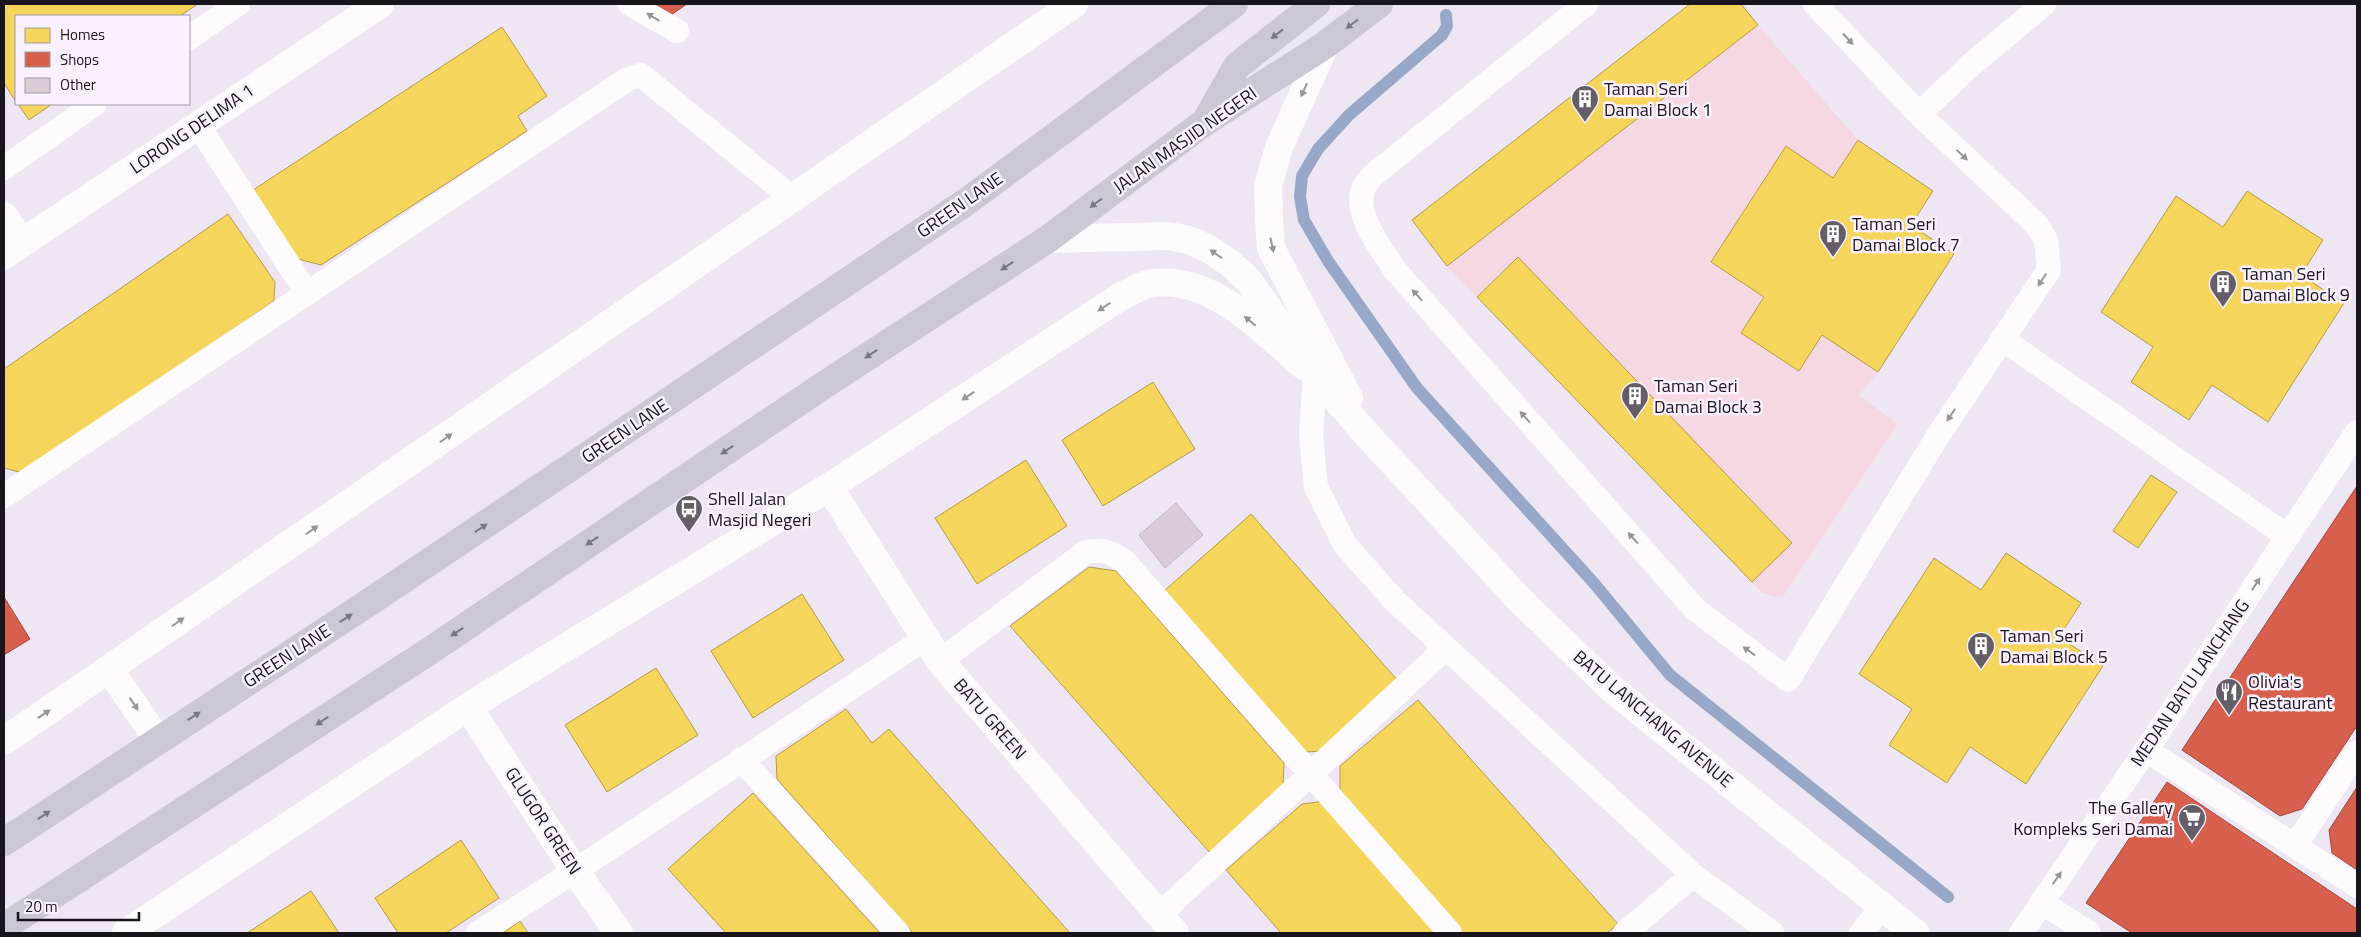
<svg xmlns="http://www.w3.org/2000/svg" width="2361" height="937" font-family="'Titillium Web',sans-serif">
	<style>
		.green { fill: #f5d8e1 }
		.homes { fill: #f6d55c; stroke: #b49b49 }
		.shops { fill: #d6604d; stroke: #9e4a3f }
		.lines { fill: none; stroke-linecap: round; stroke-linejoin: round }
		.stream { stroke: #98a8c8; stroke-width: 12 }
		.building { fill: #dacdd8; stroke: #bfb6bf }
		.service { stroke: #fdfbfd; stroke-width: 24 }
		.minor { stroke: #fdfbfd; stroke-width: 28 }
		.tertiary { stroke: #fdfbfd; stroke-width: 28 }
		.trunk { stroke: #cbc8d3; stroke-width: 28 }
		.oneway { fill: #979498 }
		.oneway2 { fill: #7b7781 }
		.labels { text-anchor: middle; stroke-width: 5; stroke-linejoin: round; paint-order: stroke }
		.poi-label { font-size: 18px; fill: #1a151d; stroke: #faf1ff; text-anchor: start }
		.street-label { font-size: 18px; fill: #1a151d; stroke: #faf1ff }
	</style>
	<rect width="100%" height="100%" fill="#efe6f3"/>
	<path class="green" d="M1758,25L1858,140L1833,178L1786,146L1764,297L1741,333L1799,370L1822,335L1878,372L1859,395L1898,424L1782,598L1762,593L1752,582L1518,257L1477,297L1447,266Z"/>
	<path class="homes" d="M4,4H198L180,16H16V102L4,83Z
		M1690,4H1741L1758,25L1447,266L1412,220Z
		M502,27L547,96L518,116L527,131L321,265L298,259L253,190Z
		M18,104H52L29,120Z
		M1858,140L1933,191L1911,225L1954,254L1878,372L1822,335L1799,371L1741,333L1764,297L1711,262L1786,146L1833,178Z
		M2247,191L2323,240L2301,275L2344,303L2268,422L2212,385L2189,420L2131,382L2153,347L2101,312L2176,196L2223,227Z
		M228,214L275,282L274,301L23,473L4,468V369Z
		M1518,257L1792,543L1752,582L1477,297Z
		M1153,382L1195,449L1103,506L1062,440Z
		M1026,460L1067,526L977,584L935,518Z
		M2151,475L2177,492L2138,548L2113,531Z
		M1251,514L1400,683L1322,751L1306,752L1164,591Z
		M2006,553L2081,603L2059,637L2103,666L2026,784L1970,747L1947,783L1889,745L1912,709L1859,674L1934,558L1981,590Z
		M1089,567L1116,571L1284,763L1283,786L1210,853L1010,626Z
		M802,594L844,660L753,718L711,651Z
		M656,668L698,735L607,792L565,725Z
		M1418,700L1618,924L1607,933H1461L1340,792V766Z
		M846,709L872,743L889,729L1070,933H913L777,779L776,756Z
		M753,793L880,933H726L668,869Z
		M1326,801L1441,933H1281L1226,870L1302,804Z
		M461,840L499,898L446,933H398L375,898Z
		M311,891L339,933H247Z
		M520,921L528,933H503Z"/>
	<path class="shops" d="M646,4H687L668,17Z
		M2357,486V726L2302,809L2280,816L2182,750Z
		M4,597L30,639L4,655Z
		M2167,782L2357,909V933H2132L2086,903Z
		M2357,787V870L2332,853L2329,830Z"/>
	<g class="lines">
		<path class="stream" d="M1446,15L1447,26L1442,35L1349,115L1318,149L1302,176L1300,197L1304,220L1328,261L1417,388L1593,582L1670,675L1948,897"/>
	</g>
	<path class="building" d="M1176,503L1203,535L1165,568L1139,535Z"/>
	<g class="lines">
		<path class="service" d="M630,4L677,31
			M1586,4L1372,176C1369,180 1365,184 1363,189C1354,216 1381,247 1395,270L1695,609L1788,680L1936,439L2049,270L2046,240L2036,224L1919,114L1815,4
			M189,38L238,4
			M1919,114L1972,64L2044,4
			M198,125L307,293
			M4,168L95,104
			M2002,339L2287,536
			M1315,375L1311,435L1316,487L1345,545L1395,601L1693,875L1772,933
			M4,496L628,79L641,75L792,198
			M940,661L1086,552C1102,549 1110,551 1124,561L1450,933
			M2146,750L2357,886
			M741,759L898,933
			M2295,846L2357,752
			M2041,902L2089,933
			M1159,915L1446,648
			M478,933C628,838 775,737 925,639
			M1625,933L1693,875
			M1861,933L1882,907
			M2021,933L2146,750L2357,432"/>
		<path class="minor" d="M4,216L22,243
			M4,255L380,4
			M829,487L940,661L1175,933
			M109,669L158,740
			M468,707L575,871L619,933
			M4,741L1074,4
			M126,933L468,707L829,487L1120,297C1129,293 1139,286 1148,284C1210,272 1261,330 1304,366"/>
		<path class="tertiary" d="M1325,45L1279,147L1268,186L1269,219L1271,248L1349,398
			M1048,239L1169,236L1189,240L1209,249L1231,264L1249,281L1315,375L1370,438L1519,599L1612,689L1915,933"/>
		<path class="trunk" d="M1207,119L1237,66L1316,4
			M4,842L365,605L966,202L1234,4
			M4,927L428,652L824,385L1048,239L1205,122L1325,45L1379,4"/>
	</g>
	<defs><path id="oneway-solid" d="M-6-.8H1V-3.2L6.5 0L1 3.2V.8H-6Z" transform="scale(1.25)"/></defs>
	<g class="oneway">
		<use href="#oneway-solid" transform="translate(653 17) rotate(-149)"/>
		<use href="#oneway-solid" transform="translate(1848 39) rotate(47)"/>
		<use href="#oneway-solid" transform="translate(1304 90) rotate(114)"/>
		<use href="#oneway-solid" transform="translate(1962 155) rotate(43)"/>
		<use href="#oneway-solid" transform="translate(1272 245) rotate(78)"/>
		<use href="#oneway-solid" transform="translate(1216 254) rotate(-145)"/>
		<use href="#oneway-solid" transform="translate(2042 280) rotate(124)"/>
		<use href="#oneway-solid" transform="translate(1417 295) rotate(-132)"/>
		<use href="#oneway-solid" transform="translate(1104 307) rotate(147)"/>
		<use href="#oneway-solid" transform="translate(1250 321) rotate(-140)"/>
		<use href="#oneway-solid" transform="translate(968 396) rotate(147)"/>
		<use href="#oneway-solid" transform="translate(1951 415) rotate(124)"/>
		<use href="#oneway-solid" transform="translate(1525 417) rotate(-132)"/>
		<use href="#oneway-solid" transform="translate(446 438) rotate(-35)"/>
		<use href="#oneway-solid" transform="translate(312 530) rotate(-35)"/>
		<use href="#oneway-solid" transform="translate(1633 538) rotate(-132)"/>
		<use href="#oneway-solid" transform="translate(2256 584) rotate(-57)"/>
		<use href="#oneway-solid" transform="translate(178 622) rotate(-35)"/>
		<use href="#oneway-solid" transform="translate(1749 651) rotate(-144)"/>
		<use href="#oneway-solid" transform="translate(134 704) rotate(55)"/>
		<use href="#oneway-solid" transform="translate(44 714) rotate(-34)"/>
		<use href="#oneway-solid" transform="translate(2057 878) rotate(-55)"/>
	</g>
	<g class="oneway2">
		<use href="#oneway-solid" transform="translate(1352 24) rotate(143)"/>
		<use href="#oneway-solid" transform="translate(1277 34) rotate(142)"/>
		<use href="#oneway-solid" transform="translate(1096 203) rotate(143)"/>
		<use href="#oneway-solid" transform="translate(1007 266) rotate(147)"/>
		<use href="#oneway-solid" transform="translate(871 354) rotate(147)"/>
		<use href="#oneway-solid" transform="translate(727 450) rotate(146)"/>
		<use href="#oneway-solid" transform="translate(481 528) rotate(-34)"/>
		<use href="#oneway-solid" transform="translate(592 541) rotate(146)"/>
		<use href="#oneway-solid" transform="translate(346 618) rotate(-33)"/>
		<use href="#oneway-solid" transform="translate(457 632) rotate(146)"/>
		<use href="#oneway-solid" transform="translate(194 716) rotate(-33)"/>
		<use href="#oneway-solid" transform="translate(322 721) rotate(147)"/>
		<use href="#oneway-solid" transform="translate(44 815) rotate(-34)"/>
	</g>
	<defs>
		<symbol id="building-pin" viewBox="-11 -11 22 30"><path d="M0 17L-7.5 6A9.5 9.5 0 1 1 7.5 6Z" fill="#655e68" stroke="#faf1ff"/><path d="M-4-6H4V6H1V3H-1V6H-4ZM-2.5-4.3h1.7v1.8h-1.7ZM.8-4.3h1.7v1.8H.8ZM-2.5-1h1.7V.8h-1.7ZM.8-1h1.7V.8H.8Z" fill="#fff"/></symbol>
		<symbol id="bus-pin" viewBox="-11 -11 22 30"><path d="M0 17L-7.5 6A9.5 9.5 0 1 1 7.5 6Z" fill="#655e68" stroke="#faf1ff"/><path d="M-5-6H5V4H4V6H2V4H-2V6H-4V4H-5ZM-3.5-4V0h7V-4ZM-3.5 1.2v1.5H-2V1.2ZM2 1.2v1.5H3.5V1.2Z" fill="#fff"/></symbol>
		<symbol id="restaurant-pin" viewBox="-11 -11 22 30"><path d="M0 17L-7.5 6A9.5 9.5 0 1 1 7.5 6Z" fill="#655e68" stroke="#faf1ff"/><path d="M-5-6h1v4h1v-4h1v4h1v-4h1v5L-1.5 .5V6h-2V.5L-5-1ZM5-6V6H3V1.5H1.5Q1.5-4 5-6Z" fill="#fff"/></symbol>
		<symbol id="supermarket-pin" viewBox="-11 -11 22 30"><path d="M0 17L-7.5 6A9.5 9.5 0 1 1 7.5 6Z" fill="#655e68" stroke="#faf1ff"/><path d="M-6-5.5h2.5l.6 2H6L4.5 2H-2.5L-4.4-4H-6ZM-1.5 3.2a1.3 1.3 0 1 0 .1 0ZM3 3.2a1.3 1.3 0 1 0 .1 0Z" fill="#fff"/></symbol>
	</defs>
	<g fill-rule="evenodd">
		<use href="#building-pin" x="1569" y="83" width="32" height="43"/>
		<use href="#building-pin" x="1817" y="218" width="32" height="43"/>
		<use href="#building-pin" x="2207" y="268" width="32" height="43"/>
		<use href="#building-pin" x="1619" y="380" width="32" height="43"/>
		<use href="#bus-pin" x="673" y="493" width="32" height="43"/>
		<use href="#building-pin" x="1965" y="630" width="32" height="43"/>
		<use href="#restaurant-pin" x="2213" y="676" width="32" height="43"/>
		<use href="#supermarket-pin" x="2176" y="802" width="32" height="43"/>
	</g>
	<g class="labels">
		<g class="poi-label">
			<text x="1604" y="95">Taman Seri<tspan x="1604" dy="21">Damai Block 1</tspan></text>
			<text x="1852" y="230">Taman Seri<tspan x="1852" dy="21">Damai Block 7</tspan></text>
			<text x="2242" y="280">Taman Seri<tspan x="2242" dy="21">Damai Block 9</tspan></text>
			<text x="1654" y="392">Taman Seri<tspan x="1654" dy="21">Damai Block 3</tspan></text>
			<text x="708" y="505">Shell Jalan<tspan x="708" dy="21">Masjid Negeri</tspan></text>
			<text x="2000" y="642">Taman Seri<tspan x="2000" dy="21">Damai Block 5</tspan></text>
			<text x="2248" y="688">Olivia's<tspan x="2248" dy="21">Restaurant</tspan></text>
			<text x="2173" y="814" text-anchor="end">The Gallery<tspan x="2173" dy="21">Kompleks Seri Damai</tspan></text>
		</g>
		<g class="street-label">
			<text transform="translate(192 129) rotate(-34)" y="6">LORONG DELIMA 1</text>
			<text transform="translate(1185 140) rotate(-35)" y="6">JALAN MASJID NEGERI</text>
			<text transform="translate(960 205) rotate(-35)" y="6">GREEN LANE</text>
			<text transform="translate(625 431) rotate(-34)" y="6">GREEN LANE</text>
			<text transform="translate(287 656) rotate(-33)" y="6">GREEN LANE</text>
			<text transform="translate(2190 683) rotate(-56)" y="6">MEDAN BATU LANCHANG</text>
			<text transform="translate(990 719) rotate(49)" y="6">BATU GREEN</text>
			<text transform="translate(1653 719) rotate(40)" y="6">BATU LANCHANG AVENUE</text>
			<text transform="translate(543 821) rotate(57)" y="6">GLUGOR GREEN</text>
		</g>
	</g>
	<rect width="2361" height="937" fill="none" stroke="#1a151d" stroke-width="10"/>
	<rect x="15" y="15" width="175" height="90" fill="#faf1ff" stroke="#a099a5"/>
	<rect x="25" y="28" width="25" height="15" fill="#f6d55c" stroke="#a099a5"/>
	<text x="60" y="40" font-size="15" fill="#1a151d">Homes</text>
	<rect x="25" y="52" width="25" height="15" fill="#d6604d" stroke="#a099a5"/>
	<text x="60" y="65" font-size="15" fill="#1a151d">Shops</text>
	<rect x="25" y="78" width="25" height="15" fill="#dacdd8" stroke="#a099a5"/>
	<text x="60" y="90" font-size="15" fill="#1a151d">Other</text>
	<path d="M18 912v8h121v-8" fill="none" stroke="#1a151d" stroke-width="2.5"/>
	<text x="25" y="912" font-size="15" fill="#1a151d" stroke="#faf1ff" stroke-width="4" paint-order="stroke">20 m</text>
</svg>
